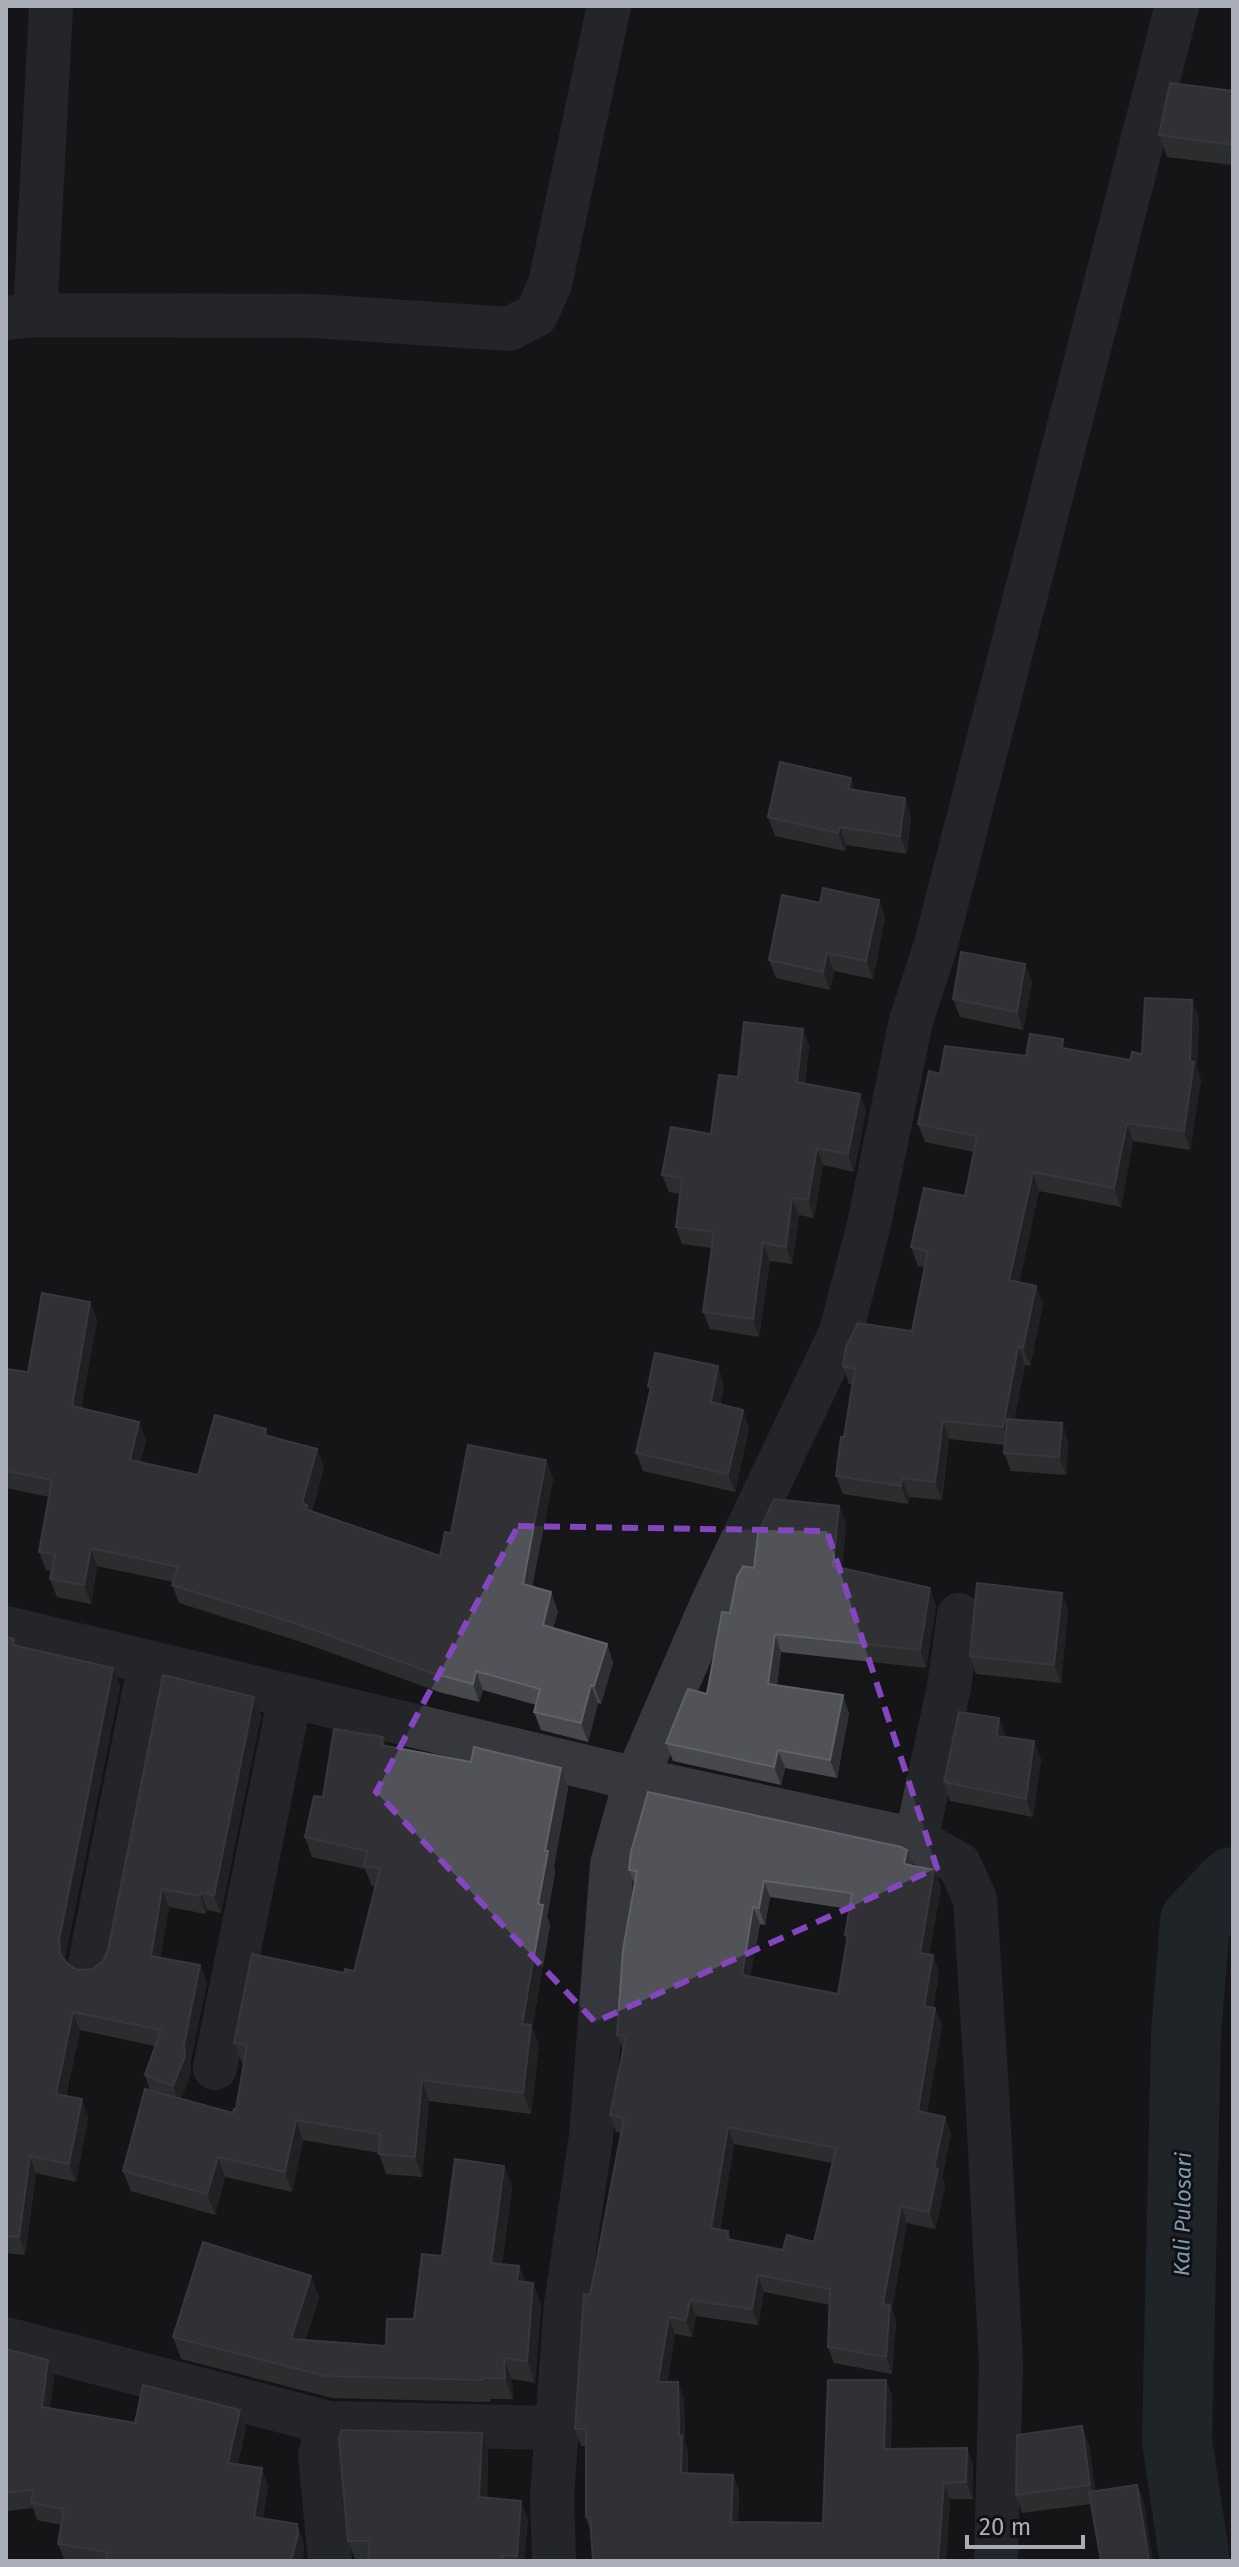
<svg xmlns="http://www.w3.org/2000/svg" width="1239" height="2567" font-family="'Fira Sans',sans-serif">
	<style>
		.lines { fill: none; stroke-linecap: round; stroke-linejoin: round }
		.river { stroke: #2c353c; stroke-width: 70 }
		.street { stroke: #37383d; stroke-width: 44 }
		.wall { fill: #47494d; fill-rule: evenodd }
		.shaded-wall { fill: #2f3033 }
		.building { fill: #525359; stroke: #5f6168; stroke-width: 2; fill-rule: evenodd }
		.marked { fill: none; stroke: #8446be; stroke-width: 6; stroke-dasharray: 16 10; stroke-linejoin: round }
		.labels { text-anchor: middle; stroke-width: 6; stroke-linejoin: round; paint-order: stroke }
		.water-label { font-size: 22px; font-style: italic; fill: #7f9bb3; stroke: #111113 }
	</style>
	<rect width="100%" height="100%" fill="#161618"/>
	<g class="lines">
		<path class="river" d="M1195,2561L1177,2441L1186,2035L1195,1921L1233,1882"/>
		<path class="street" d="M35,315L51,6
			M6,318L35,315L314,316L509,329L536,315L550,284L609,6
			M6,1628L636,1779L916,1840L959,1864L975,1899L987,2091L1001,2363L996,2561
			M916,1840L949,1687L959,1615
			M90,1963L150,1663
			M215,2068L290,1697
			M6,2339L329,2423L557,2428
			M329,2423L320,2455L330,2561
			M554,2561L552,2496L566,2304L591,2137L612,1864L636,1779L711,1606L841,1332L869,1224L911,1021L936,944L1177,6"/>
	</g>
	<path class="wall" d="M1233,91V165L1167,157L1159,135Z
		M855,790L911,816L907,854L846,845L845,851L775,836L768,817Z
		M879,900L885,918L873,979L834,971L830,990L776,978L769,960L820,903Z
		M1032,982L1023,1030L960,1017L953,999Z
		M1199,1018L1197,1069L1201,1080L1190,1150L1133,1141L1121,1207L1039,1191L1019,1282L1043,1304L1030,1366L1025,1365L1014,1420L1062,1423L1068,1441L1066,1475L1011,1471L1004,1453L1005,1445L949,1439L942,1500L909,1497L908,1504L843,1494L836,1476L853,1385L849,1384L843,1366L912,1331L925,1267L918,1266L911,1247L965,1196L974,1152L925,1142L918,1124L940,1074L1026,1056L1067,1049L1130,1060L1142,1054Z
		M803,1029L809,1046L805,1083L866,1111L854,1172L823,1165L814,1218L799,1215L792,1264L770,1261L759,1337L710,1329L703,1312L712,1248L682,1244L676,1227L680,1194L669,1192L662,1175L711,1134L738,1077Z
		M90,1302L97,1320L81,1408L146,1440L140,1462L198,1475L266,1429L268,1436L324,1467L312,1511L440,1556L451,1533L546,1460L553,1479L532,1587L558,1611L553,1628L607,1644L613,1663L601,1704L598,1703L588,1742L541,1730L534,1712L536,1705L483,1690L479,1702L439,1692L301,1642L179,1603L172,1585L173,1582L97,1566L91,1604L57,1597L50,1579L52,1571L46,1570L39,1552L49,1497L6,1488V1369L28,1372Z
		M724,1385L720,1405L743,1410L749,1428L735,1492L643,1471L636,1453L650,1391L648,1386Z
		M839,1506L846,1524L842,1568L936,1606L926,1668L781,1652L777,1685L849,1713L837,1778L785,1768L781,1785L673,1761L666,1743L707,1694L730,1613L754,1568Z
		M1062,1593L1068,1611L1061,1683L976,1674L970,1656Z
		M6,1637L16,1645L113,1668L120,1686L65,1958L68,1964L78,1970L92,1969L103,1961L254,1697L261,1715L221,1913L207,1910L206,1914L169,1907L160,1958L200,1965L207,1983L190,2063L191,2073L181,2099L233,2113L236,2109L244,2063H242L234,2043L344,1973L354,1971L376,1887L372,1886L365,1869L312,1857L305,1837L323,1797L383,1737L385,1745L568,1788L554,1866L555,1872L547,1917L550,1925L532,2028L539,2045L531,2114L429,2101L422,2177L386,2174L379,2153L303,2140L292,2192L225,2177L215,2215L131,2191L123,2171L150,2091L145,2075L155,2046L80,2030L66,2096L88,2117L76,2182L36,2173L25,2255L6,2253Z
		M1006,1737L1041,1759L1033,1817L950,1801L944,1782Z
		M907,1850L912,1866L941,1887L929,1955L939,1972L933,2008H935L942,2025L927,2113L951,2133L942,2178L945,2186L935,2229L907,2223L892,2308L896,2322L892,2374L834,2363L828,2347L830,2305L764,2292L758,2325L696,2316L692,2337L675,2334L667,2382L684,2399L685,2443L688,2452V2473L733,2475L739,2491L738,2522L823,2523L886,2380L892,2396L891,2449L967,2448L973,2465V2499H950L946,2561H593L591,2533L586,2517V2446H581L575,2429L590,2295L621,2133L616,2132L610,2115L623,2052L617,2035L635,1885L629,1870ZM770,1897L849,1909L845,1935L847,1942L838,1994L750,1977L760,1924L765,1925ZM734,2144L832,2163L814,2242L783,2250L731,2240L728,2231L720,2230Z
		M504,2166L512,2188L502,2264L519,2266L525,2282L533,2283L541,2305L535,2383L512,2379L513,2399H490V2402L332,2398L181,2359L173,2337L311,2276L319,2298L305,2340L386,2346L414,2319L442,2256Z
		M6,2349L54,2377L50,2409L135,2423L240,2410L246,2427L238,2464L268,2486L263,2518L297,2524L303,2541L304,2551L302,2561H65L58,2544L61,2525L37,2520L33,2508L6,2511Z
		M482,2433L488,2452L487,2498L528,2519L524,2561H368L369,2559H355L348,2541Z
		M1089,2444L1095,2491L1137,2485L1144,2502L1091,2504L1022,2513L1016,2495Z"/>
	<path class="shaded-wall" d="M851,778L857,796L848,789Z
		M905,798L911,816L907,854L900,836Z
		M840,827L846,845L845,851L838,833Z
		M879,900L885,918L873,979L866,961Z
		M827,953L834,971L830,990L823,972Z
		M1025,964L1032,982L1023,1030L1017,1012Z
		M1192,1000L1199,1018L1197,1069L1201,1080L1190,1150L1184,1131L1190,1061Z
		M803,1029L809,1046L804,1099L797,1082Z
		M860,1094L866,1111L854,1172L848,1154Z
		M1127,1123L1133,1141L1121,1207L1114,1188Z
		M817,1148L823,1165L814,1218L808,1200Z
		M1033,1172L1039,1191L1016,1298L1009,1280Z
		M792,1198L799,1215L792,1264L786,1247Z
		M763,1243L770,1261L759,1337L753,1319Z
		M1036,1286L1043,1304L1030,1366L1023,1348Z
		M90,1302L97,1320L78,1425L72,1406Z
		M1018,1347L1025,1365L1009,1445L1003,1427Z
		M718,1366L724,1385L717,1420L711,1402Z
		M743,1410L749,1428L735,1492L728,1474Z
		M943,1421L949,1439L942,1500L935,1482Z
		M139,1422L146,1440L136,1478L130,1460Z
		M1062,1423L1068,1441L1066,1475L1059,1457Z
		M317,1449L324,1467L311,1515L313,1523L302,1503Z
		M546,1460L553,1479L529,1602L523,1584Z
		M902,1478L909,1497L908,1504L901,1486Z
		M839,1506L846,1524L840,1584L833,1566Z
		M91,1548L97,1566L91,1604L84,1585Z
		M930,1588L936,1606L926,1668L920,1650Z
		M551,1592L558,1611L549,1643L543,1625Z
		M1062,1593L1068,1611L1061,1683L1054,1665Z
		M775,1634L781,1652L775,1702L768,1684Z
		M607,1644L613,1663L601,1704L594,1686Z
		M113,1668L120,1686L65,1958L67,1972L60,1954L59,1940Z
		M476,1671L483,1690L479,1702L473,1684Z
		M591,1685L598,1703L588,1742L581,1723Z
		M843,1695L849,1713L837,1778L830,1760Z
		M254,1697L261,1715L221,1913L214,1896Z
		M999,1718L1006,1736H997Z
		M1034,1741L1041,1759L1033,1817L1026,1799Z
		M778,1750L785,1768L781,1785L774,1767Z
		M561,1768L568,1788L554,1866L555,1872L547,1917L550,1925L532,2028L539,2045L531,2114L523,2093L522,2024L545,1851Z
		M907,1850L913,1867L904,1864Z
		M934,1870L941,1887L926,1970L920,1953Z
		M764,1881L770,1897L765,1925L759,1908Z
		M162,1889L169,1907L158,1974L151,1956Z
		M201,1892L207,1910L206,1914L200,1896Z
		M753,1907L760,1924L748,1992L742,1975Z
		M933,1955L939,1972L930,2023L924,2006Z
		M200,1965L207,1983L190,2063L191,2073L179,2104L173,2086L184,2045Z
		M935,2008L942,2025L924,2128L918,2111Z
		M73,2012L80,2030L62,2112L56,2094Z
		M422,2080L429,2101L422,2177L415,2157Z
		M82,2099L88,2117L76,2182L69,2164Z
		M945,2117L951,2133L942,2178L945,2186L935,2229L929,2212L934,2168Z
		M296,2120L303,2140L292,2192L285,2172Z
		M728,2127L734,2144L718,2245L711,2228Z
		M30,2156L36,2173L25,2255L19,2237Z
		M218,2157L225,2177L215,2215L207,2194Z
		M504,2166L512,2188L499,2284L491,2263Z
		M901,2206L907,2223L892,2308L896,2322L892,2374L886,2357L883,2304Z
		M519,2266L527,2288L517,2281Z
		M758,2275L764,2292L758,2325L752,2309Z
		M311,2276L319,2298L299,2361L291,2339Z
		M533,2283L541,2305L535,2383L527,2361Z
		M690,2300L696,2316L692,2337L686,2320Z
		M669,2317L675,2334L665,2399L658,2382Z
		M504,2358L512,2379L513,2399L505,2378Z
		M48,2360L54,2377L48,2424L42,2407Z
		M886,2380L892,2396L890,2466L884,2449Z
		M678,2382L684,2399L685,2443L688,2452L687,2490L681,2473L679,2435Z
		M240,2410L246,2427L234,2480L228,2463Z
		M1082,2426L1089,2444L1097,2503L1090,2485Z
		M482,2433L488,2452L486,2515L479,2497Z
		M967,2448L973,2465V2499L966,2482Z
		M262,2468L268,2486L260,2534L254,2517Z
		M733,2475L739,2491L737,2538L731,2522Z
		M944,2483L950,2499L946,2561H938Z
		M1137,2485L1144,2502L1153,2561H1149Z
		M521,2501L528,2519L524,2561H519L517,2556Z
		M297,2524L303,2541L304,2551L302,2561H291Z"/>
	<path class="building" d="M1170,83L1233,91V145L1159,135Z
		M780,762L851,778L848,789L905,798L900,836L840,827L838,833L768,817Z
		M823,888L879,900L866,961L827,953L823,972L769,960L782,895L820,903Z
		M961,952L1025,964L1017,1012L953,999Z
		M1145,998L1192,1000L1190,1061L1194,1062L1184,1131L1127,1123L1114,1188L1033,1172L1009,1280L1036,1286L1023,1348L1018,1347L1003,1427L943,1421L935,1482L902,1478L901,1486L836,1476L841,1437H844L855,1369L843,1366L846,1347L858,1323L912,1331L928,1251L911,1247L924,1188L965,1196L977,1136L918,1124L929,1071L940,1074L945,1046L1026,1056L1030,1034L1063,1039L1062,1048L1130,1060L1132,1052L1142,1054Z
		M744,1022L803,1029L797,1082L860,1094L848,1154L817,1148L808,1200L792,1198L786,1247L763,1243L753,1319L703,1312L714,1232L676,1227L682,1178L662,1175L671,1127L711,1134L719,1075L738,1077Z
		M42,1293L90,1302L72,1406L139,1422L130,1460L198,1475L215,1415L266,1429L264,1435L317,1449L302,1503L307,1505L305,1509L440,1556L445,1532L451,1533L468,1445L546,1460L523,1584L551,1592L543,1625L607,1644L594,1686L591,1685L581,1723L534,1712L540,1689L476,1671L473,1684L432,1673L295,1623L172,1585L178,1567L91,1548L84,1585L50,1579L55,1554L39,1552L52,1480L6,1471V1369L28,1372Z
		M655,1353L718,1366L711,1402L743,1410L728,1474L636,1453L651,1387L648,1386Z
		M1007,1419L1062,1423L1059,1457L1004,1453Z
		M774,1499L839,1506L833,1566L930,1588L920,1650L775,1634L768,1684L843,1695L830,1760L778,1750L774,1767L666,1743L688,1689L707,1694L722,1612L730,1613L737,1577L743,1566L754,1568L758,1534Z
		M977,1583L1062,1593L1054,1665L970,1656Z
		M6,1637L14,1639L13,1645L113,1668L59,1940L60,1954L68,1964L78,1970L92,1969L103,1961L108,1950L163,1675L254,1697L214,1896L201,1892L200,1896L162,1889L151,1956L200,1965L184,2045L185,2056L173,2086L145,2075L161,2030L73,2012L56,2094L82,2099L69,2164L30,2156L19,2237L6,2236Z
		M959,1712L999,1718L997,1736L1034,1741L1026,1799L944,1782Z
		M334,1729L383,1737L381,1745L471,1762L474,1747L561,1768L545,1851H548L538,1904L543,1905L522,2024L531,2025L523,2093L422,2080L415,2157L379,2154L380,2134L296,2120L285,2172L218,2157L207,2194L123,2171L145,2089L233,2113L234,2109H236L247,2045L234,2043L252,1954L344,1973L345,1969L354,1971L380,1869L364,1866L367,1851L305,1837L314,1796L323,1797Z
		M648,1792L901,1847L907,1850L904,1864L934,1870L920,1953L933,1955L924,2006L935,2008L918,2111L945,2117L934,2168L938,2169L929,2212L901,2206L883,2304L890,2305L886,2357L828,2347L830,2289L758,2275L752,2309L690,2300L686,2320L669,2317L658,2382H678L679,2435L682,2436L681,2473L733,2475L731,2522L823,2523L828,2380H886L884,2449L967,2448L966,2482L944,2483L938,2561H593L590,2517H586V2429H575L584,2294L590,2295L624,2118L610,2115L626,2036L617,2035L623,1950L637,1871L629,1870L631,1852ZM764,1881L852,1893L845,1935H848L838,1994L742,1975L753,1907L759,1908ZM728,2127L836,2148L814,2242L787,2235L783,2250L727,2239L728,2231L711,2228Z
		M455,2159L504,2166L491,2263L519,2266L517,2281L533,2283L527,2361L504,2358L505,2378H482V2380L325,2376L173,2337L203,2242L311,2276L291,2339L386,2346L387,2319H414L422,2254L442,2256Z
		M6,2349L48,2360L42,2407L135,2423L143,2385L240,2410L228,2463L262,2468L254,2517L297,2524L298,2534L291,2561H106L107,2552L58,2544L64,2509L31,2503L33,2490L6,2493Z
		M1082,2426L1090,2485L1016,2495L1017,2435Z
		M341,2430L482,2433L479,2497L521,2501L517,2556L503,2555L501,2561H368L370,2541H348L339,2439Z
		M1137,2485L1149,2561H1101L1089,2492Z"/>
	<path d="M0 0H1239V2567H0ZM518,1526L827,1531L937,1868L595,2022L376,1792Z" fill="#161618" fill-opacity=".55" fill-rule="evenodd"/>
	<path class="marked" d="M518,1526L827,1531L937,1868L595,2022L376,1792Z"/>
	<g class="labels">
		<g class="water-label">
			<text transform="translate(1182 2214) rotate(-89)" y="8">Kali Pulosari</text>
		</g>
	</g>
	<rect width="1239" height="2567" fill="none" stroke="#a8adb8" stroke-width="16"/>
	<path d="M967 2535v12h116v-12" fill="none" stroke="#a8adb8" stroke-width="4"/>
	<text x="979" y="2535" font-size="24" fill="#a8adb8" stroke="#111113" stroke-width="6" paint-order="stroke">20 m</text>
</svg>
